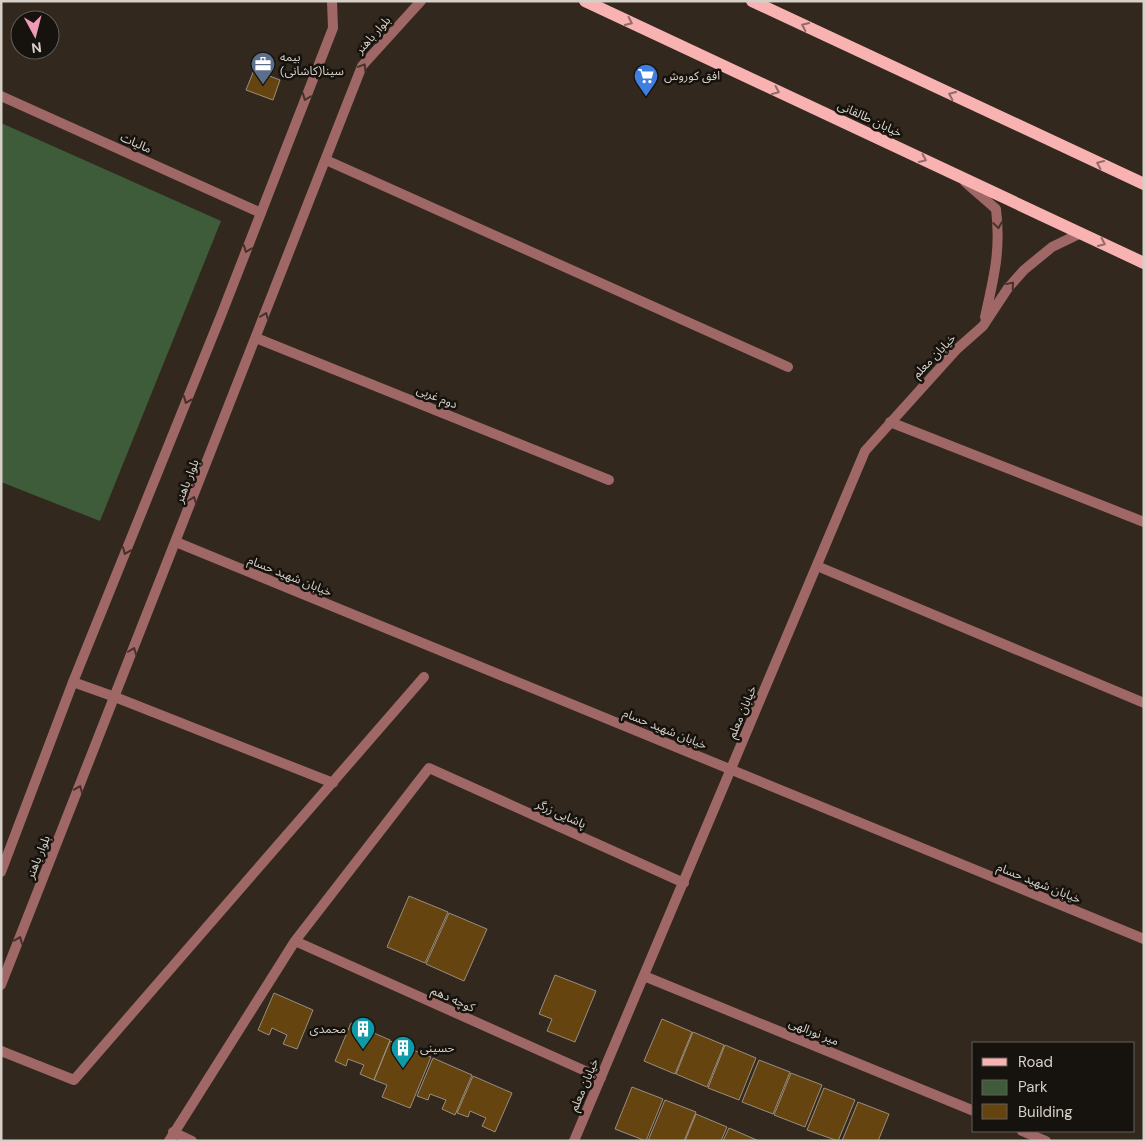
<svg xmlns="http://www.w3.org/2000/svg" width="1145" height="1142" font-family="'DM Sans','Noto Sans Arabic',sans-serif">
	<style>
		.green { fill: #3e5c39 }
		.building { fill: #664410; stroke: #998d7f }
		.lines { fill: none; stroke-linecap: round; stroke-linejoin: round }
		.service { stroke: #9f6766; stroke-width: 10 }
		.minor { stroke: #9f6766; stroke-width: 10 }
		.tertiary { stroke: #9f6766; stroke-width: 10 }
		.primary { stroke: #f8b2b1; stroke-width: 12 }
		.oneway { stroke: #926a67 }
		.oneway2 { stroke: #46302c }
		.labels { text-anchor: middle; stroke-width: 5; stroke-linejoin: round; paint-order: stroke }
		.street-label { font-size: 12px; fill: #d6d0c8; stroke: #16120d }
		.poi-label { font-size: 12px; fill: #d6d0c8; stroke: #16120d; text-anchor: start }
	</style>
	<rect width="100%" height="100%" fill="#32281d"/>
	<path class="green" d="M1,123L221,221L100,521L1,482Z"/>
	<path class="building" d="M254,70L280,80L273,100L246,90Z
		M409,896L448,912L425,963L387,947Z
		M449,913L487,929L464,981L426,964Z
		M555,975L596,991L575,1042L547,1031L552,1019L539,1014Z
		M274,993L313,1010L297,1049L283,1044L287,1035L272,1028L269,1035L258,1030Z
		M662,1019L692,1032L675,1074L644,1061Z
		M351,1023L390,1040L374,1080L360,1074L364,1065L348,1059L346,1066L335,1061Z
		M693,1032L724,1045L707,1087L676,1074Z
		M390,1041L431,1057L410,1108L382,1097L387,1085L374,1080Z
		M725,1045L756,1058L739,1100L708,1088Z
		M433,1058L472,1075L455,1115L442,1109L446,1100L430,1094L428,1100L417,1096Z
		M759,1060L790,1072L773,1114L742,1102Z
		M791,1073L822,1085L805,1127L774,1115Z
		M473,1076L512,1093L495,1132L482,1126L486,1118L470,1111L468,1117L457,1113Z
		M632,1087L663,1099L646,1141L615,1129Z
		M824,1088L855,1100L838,1141L807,1130Z
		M665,1100L696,1112L684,1141H648Z
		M858,1102L889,1114L878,1141H842Z
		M696,1114L727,1127L721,1141H685Z
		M729,1128L759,1141H723Z"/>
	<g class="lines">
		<path class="service" d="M890,422L1144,522
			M817,566L1144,703"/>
		<path class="minor" d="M1,96L261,213
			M326,160L788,367
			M965,182L996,209C1001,250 994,277 985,317
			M256,338L609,480
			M176,542L1144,939
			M73,682L115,697L333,783
			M295,941L601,1078
			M644,976L974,1111
			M1,1051L74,1080L424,677
			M1022,1131L1046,1141
			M173,1132L192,1141
			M169,1141L295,941L429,768L684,883
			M574,1141L865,451L957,349L983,326L1008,288L1024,270L1052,247L1081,233"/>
		<path class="tertiary" d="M1,872L73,682L222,313L333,28L332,1
			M1,985L362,66L421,1"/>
		<path class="primary" d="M585,1L1144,263
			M752,1L1144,184"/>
	</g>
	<defs><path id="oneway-chevron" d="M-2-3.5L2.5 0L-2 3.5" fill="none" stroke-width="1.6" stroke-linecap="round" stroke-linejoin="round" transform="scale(1.25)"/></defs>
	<g class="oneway">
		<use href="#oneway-chevron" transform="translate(629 22) rotate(25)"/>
		<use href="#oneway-chevron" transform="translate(805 26) rotate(-155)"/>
		<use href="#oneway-chevron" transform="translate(776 91) rotate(25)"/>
		<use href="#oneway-chevron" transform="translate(952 95) rotate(-155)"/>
		<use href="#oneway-chevron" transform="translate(923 159) rotate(25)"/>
		<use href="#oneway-chevron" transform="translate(1100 164) rotate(-155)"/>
		<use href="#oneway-chevron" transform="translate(1102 243) rotate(25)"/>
	</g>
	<g class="oneway2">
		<use href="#oneway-chevron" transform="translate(363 67) rotate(-59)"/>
		<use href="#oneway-chevron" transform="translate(306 97) rotate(111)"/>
		<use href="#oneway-chevron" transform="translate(998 225) rotate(82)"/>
		<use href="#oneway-chevron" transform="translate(247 249) rotate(111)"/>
		<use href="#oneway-chevron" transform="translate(1011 285) rotate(-50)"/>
		<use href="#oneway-chevron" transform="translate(265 316) rotate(-69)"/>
		<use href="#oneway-chevron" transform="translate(187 400) rotate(112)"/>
		<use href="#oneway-chevron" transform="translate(193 500) rotate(-69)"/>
		<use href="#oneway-chevron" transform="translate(126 551) rotate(112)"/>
		<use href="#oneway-chevron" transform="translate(133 651) rotate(-69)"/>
		<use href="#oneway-chevron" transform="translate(79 789) rotate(-68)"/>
		<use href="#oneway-chevron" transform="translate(19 940) rotate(-68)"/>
	</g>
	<defs>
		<symbol id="office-pin" viewBox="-11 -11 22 30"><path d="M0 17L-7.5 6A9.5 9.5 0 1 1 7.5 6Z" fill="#5c6f8a" stroke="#16120d"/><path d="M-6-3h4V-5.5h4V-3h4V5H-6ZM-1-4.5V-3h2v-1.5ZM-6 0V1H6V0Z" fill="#fff"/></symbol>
		<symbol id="supermarket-pin" viewBox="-11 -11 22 30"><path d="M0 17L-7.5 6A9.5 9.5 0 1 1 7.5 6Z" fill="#3f7fe0" stroke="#16120d"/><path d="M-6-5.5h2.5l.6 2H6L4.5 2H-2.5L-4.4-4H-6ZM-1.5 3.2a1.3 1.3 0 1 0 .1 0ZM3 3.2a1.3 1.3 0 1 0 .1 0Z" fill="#fff"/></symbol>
		<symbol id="building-pin" viewBox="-11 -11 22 30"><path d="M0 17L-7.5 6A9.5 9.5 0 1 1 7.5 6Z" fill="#0f9aa8" stroke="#16120d"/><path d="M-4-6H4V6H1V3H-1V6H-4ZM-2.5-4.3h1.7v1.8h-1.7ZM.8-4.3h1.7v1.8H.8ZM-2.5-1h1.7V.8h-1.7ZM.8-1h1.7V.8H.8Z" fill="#fff"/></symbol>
	</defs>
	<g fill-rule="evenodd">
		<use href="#office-pin" x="249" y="50" width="28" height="38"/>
		<use href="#supermarket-pin" x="632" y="62" width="28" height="38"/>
		<use href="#building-pin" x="349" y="1015" width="28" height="38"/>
		<use href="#building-pin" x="389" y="1034" width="28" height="38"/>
	</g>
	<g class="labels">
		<g class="street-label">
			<text transform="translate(373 35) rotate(-48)" y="4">بلوار باهنر</text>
			<text transform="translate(870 119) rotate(25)" y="4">خیابان طالقانی</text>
			<text transform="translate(136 143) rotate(24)" y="4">مالیات</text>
			<text transform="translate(934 356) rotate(-46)" y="4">خیابان معلم</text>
			<text transform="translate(437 397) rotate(22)" y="4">دوم غربی</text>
			<text transform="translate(187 481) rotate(-69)" y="4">بلوار باهنر</text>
			<text transform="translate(290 576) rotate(22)" y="4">خیابان شهید حسام</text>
			<text transform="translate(742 712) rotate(-67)" y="4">خیابان معلم</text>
			<text transform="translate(665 729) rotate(22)" y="4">خیابان شهید حسام</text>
			<text transform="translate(561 814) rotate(24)" y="4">پاشایی زرگر</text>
			<text transform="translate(38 857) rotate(-68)" y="4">بلوار باهنر</text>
			<text transform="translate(1039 883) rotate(22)" y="4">خیابان شهید حسام</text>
			<text transform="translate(453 999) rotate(24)" y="4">کوچه دهم</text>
			<text transform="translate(814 1032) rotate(22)" y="4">میر نورالهی</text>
			<text transform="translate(584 1085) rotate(-67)" y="4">خیابان معلم</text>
		</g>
		<g class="poi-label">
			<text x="280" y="61">بیمه<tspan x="280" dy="14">سینا(کاشانی)</tspan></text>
			<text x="664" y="80">افق کوروش</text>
			<text x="346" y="1033" text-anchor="end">محمدی</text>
			<text x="420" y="1052">حسینی</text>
		</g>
	</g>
	<rect width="1145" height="1142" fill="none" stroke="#d6d0c8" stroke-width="5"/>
	<rect x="972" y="1042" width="162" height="90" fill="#16120d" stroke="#635e58"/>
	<rect x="982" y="1058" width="25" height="8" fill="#f8b2b1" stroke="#635e58"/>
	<text x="1018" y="1067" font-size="15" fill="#d6d0c8">Road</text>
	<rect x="982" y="1080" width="25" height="15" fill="#3e5c39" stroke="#635e58"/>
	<text x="1018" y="1092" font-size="15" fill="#d6d0c8">Park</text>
	<rect x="982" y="1104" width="25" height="15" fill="#664410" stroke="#635e58"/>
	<text x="1018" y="1117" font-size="15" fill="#d6d0c8">Building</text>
	<g transform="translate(35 35) rotate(173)"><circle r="24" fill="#16120d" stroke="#635e58"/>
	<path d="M0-4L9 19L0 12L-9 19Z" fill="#f09ab6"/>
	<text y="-8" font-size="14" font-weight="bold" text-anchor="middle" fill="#d6d0c8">N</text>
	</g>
</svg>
